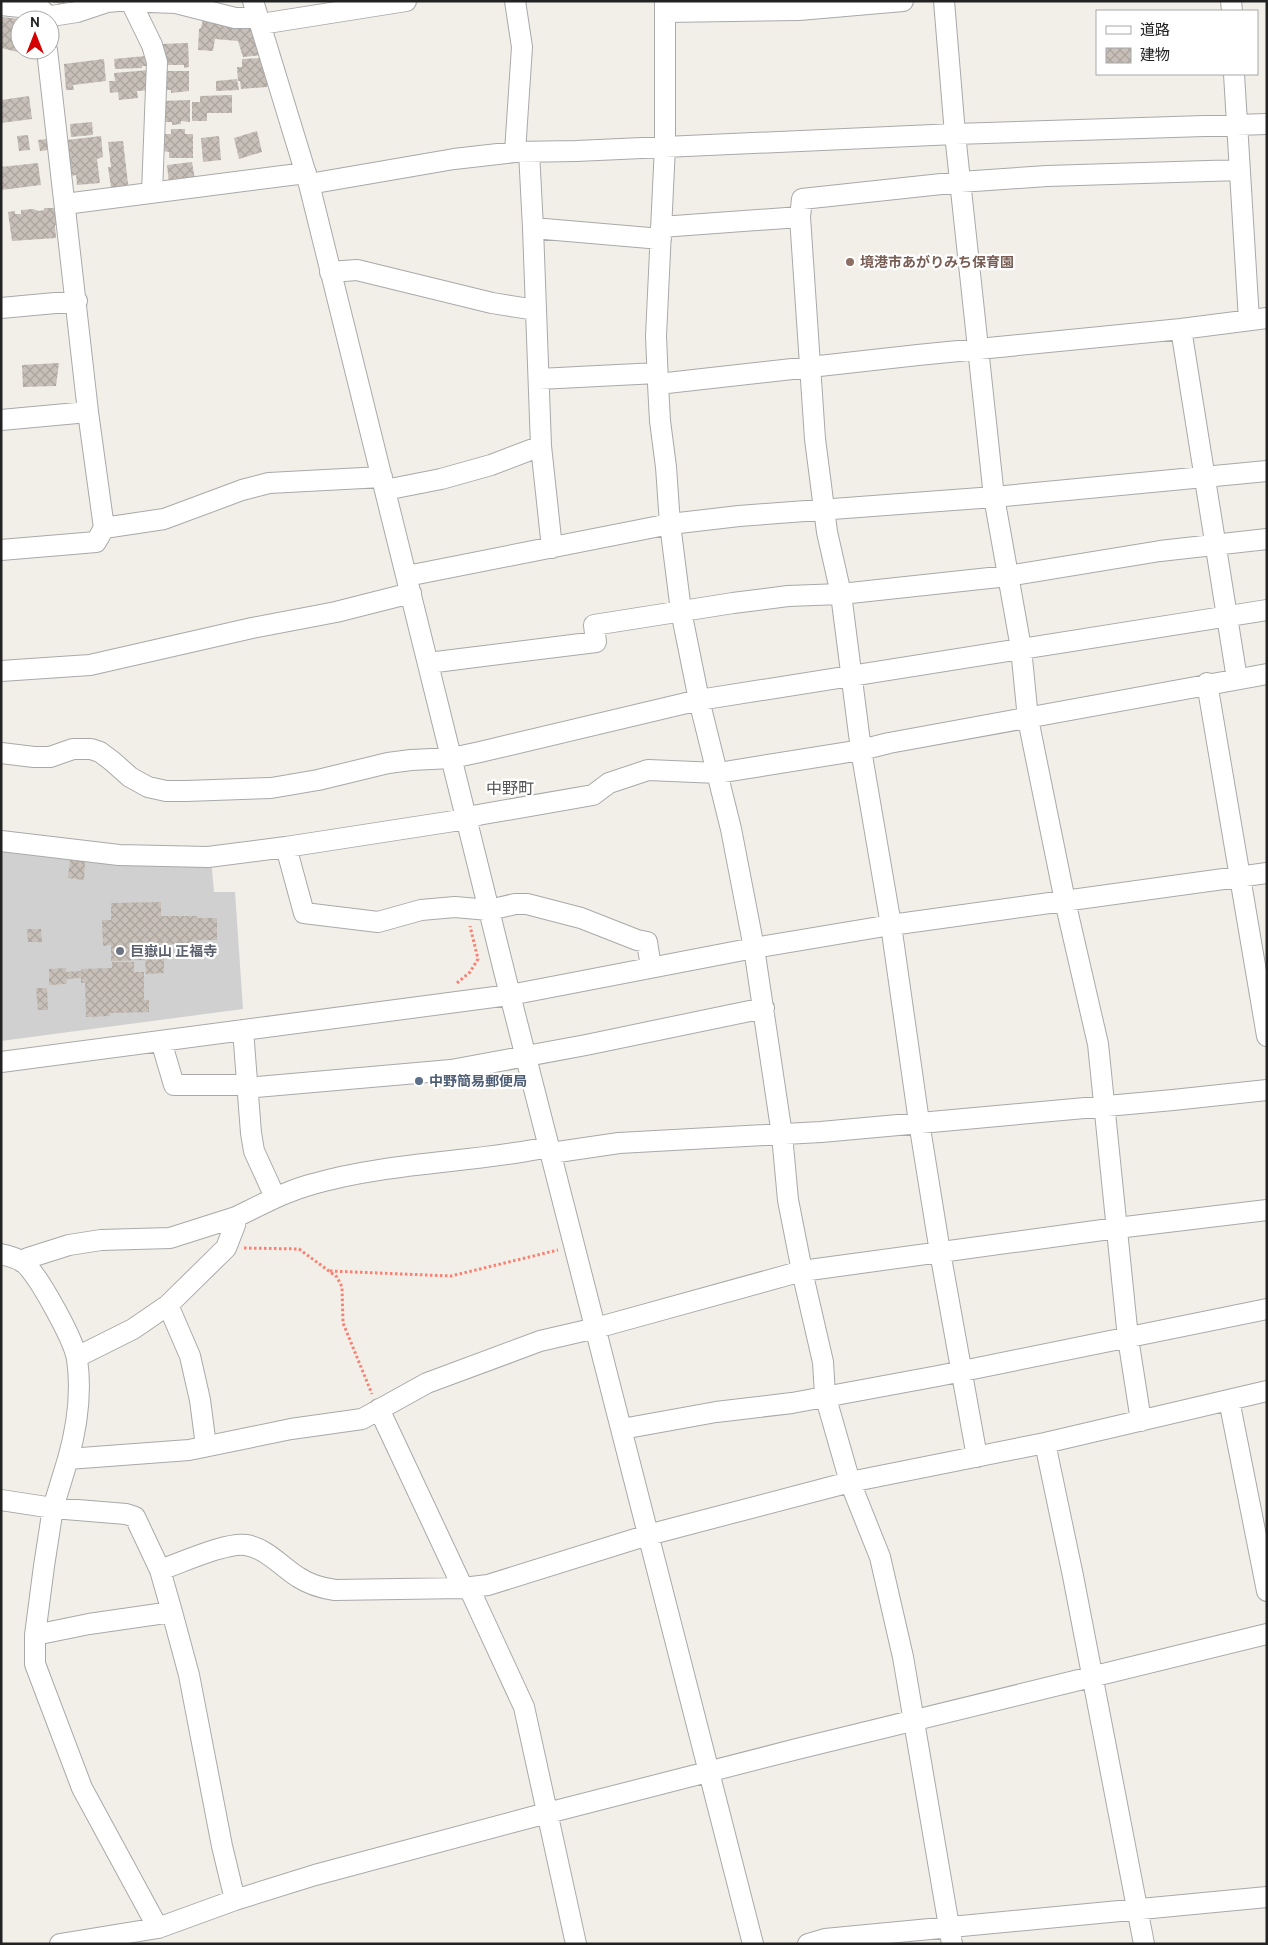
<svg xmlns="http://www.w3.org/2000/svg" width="1268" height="1945" font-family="Cabin,'Noto Sans JP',sans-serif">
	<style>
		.religious { fill: #d0d0d0 }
		.building { fill: url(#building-cross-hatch) }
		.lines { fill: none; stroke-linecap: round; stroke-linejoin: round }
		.minor-casing { stroke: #a9a9a9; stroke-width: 22 }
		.path { stroke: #fa8072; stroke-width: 3; stroke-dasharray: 2.5 2.5; stroke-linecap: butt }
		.minor { stroke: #fff; stroke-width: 20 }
		.education-dot { fill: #8d6e63; stroke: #fff; stroke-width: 2 }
		.worship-dot { fill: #6b7280; stroke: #fff; stroke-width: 2 }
		.service-dot { fill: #5c6f8a; stroke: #fff; stroke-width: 2 }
		.labels { text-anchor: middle; stroke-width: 4.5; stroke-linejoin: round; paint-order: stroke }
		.education-label { font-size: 14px; font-weight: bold; fill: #785e54; stroke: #fff; text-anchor: start }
		.worship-label { font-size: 14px; font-weight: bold; fill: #5b616d; stroke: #fff; text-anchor: start }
		.service-label { font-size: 14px; font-weight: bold; fill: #4e5e75; stroke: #fff; text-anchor: start }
		.quarter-label { font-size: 16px; fill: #555; stroke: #fff }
	</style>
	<defs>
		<pattern id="building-cross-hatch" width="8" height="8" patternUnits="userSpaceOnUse" patternTransform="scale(1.25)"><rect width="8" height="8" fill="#c7bfb8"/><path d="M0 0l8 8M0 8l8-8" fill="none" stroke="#aba49e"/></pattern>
	</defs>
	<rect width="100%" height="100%" fill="#f2efe9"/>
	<path class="religious" d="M1,845L211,858L214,892H235L243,1009L1,1041Z"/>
	<path class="building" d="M53,1H66V5H58V3H53Z
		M204,14L251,22L262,55L243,57L238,41L215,39L213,51L198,50L199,29L201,28Z
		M2,17L20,19V50H27L26,54L1,48Z
		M188,43L189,67L184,68V65H161V44Z
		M145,56L146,66H142V68L115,69L114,59Z
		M262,58L267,74V87L241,89L240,81H238L237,67H242V59Z
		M104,59L106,81L73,85L74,90H66L64,64Z
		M149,70L151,90L137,91L138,98L119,100L118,92L110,93L109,81H115L114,73Z
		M165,71H189V91L171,93V90H165Z
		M237,79L239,90L216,91V81Z
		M232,95V113H207V121H192V102H200V96Z
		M29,96L32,119L1,123V100Z
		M190,100V122L181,121V124L172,125V122H162V101Z
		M92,122L93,135L71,137L70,124Z
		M171,129H185V134H193V158H169V152L162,151L161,134H171Z
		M257,131L262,152L239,159L234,138Z
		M28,135L30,150L19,151L17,136Z
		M101,136L103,157L97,159L100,183L77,185L76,175L71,176L67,140Z
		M219,136L221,160L203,162L201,138Z
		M47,139L49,150L40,151L38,140Z
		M123,141L129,192L112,194L108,167H111L108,142Z
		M192,162L195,180L169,183L167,165Z
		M38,163L41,185L1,190V167Z
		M44,208H57L58,224L55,225L56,238L12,241L8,212L15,211V214H21V210L33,209L39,211L44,210Z
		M59,363L56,386L23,387L22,365Z
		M70,859L85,860L84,880L68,878Z
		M161,902V916H197V918H217V940H198V944H160V951H164V973L146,974L145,960L111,961V945L103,946L102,920H111V903Z
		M27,929H41L42,942H28Z
		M112,962H134V972H144V1000H149V1012L110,1013V1016L86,1017L85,983H81V978L67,979L66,984L49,985V969L66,968V972L81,971V969L112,968Z
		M36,988H47L48,1010H38Z"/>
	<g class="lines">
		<defs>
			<path id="minor" d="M121,1L176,3L235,18H259
				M253,1L309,184L510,995L753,1944
				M515,1L522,47L515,152
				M665,1V146L656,336L658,384L660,421L666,467L670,524L681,611L699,700L731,829L754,948L782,1135L788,1200L802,1271L823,1362L825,1395L850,1482L880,1557L903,1657L952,1944
				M944,1L955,134L994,497L1021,648L1028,719L1065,901L1098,1044L1128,1338L1141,1421
				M1231,1L1232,11
				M131,2L152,45L157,62L152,193
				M1,5L40,9L43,11L45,20
				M666,12L799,10L903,1
				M45,17L77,12L107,2L118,1
				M261,24L406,1
				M1234,74L1249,320
				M529,152L533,228L541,446
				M309,184L454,159L515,152L576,151L955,134L1267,124
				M65,204L306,173
				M800,217L802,199L960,182L1047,176L1240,170
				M661,227L800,217L815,439L827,532L841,594L861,750L891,925L919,1122L940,1252L977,1457
				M533,228L661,239
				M330,272L357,270L492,303L536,310
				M1,308L77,301
				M1181,329L1237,679
				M539,379L657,373
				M658,384L918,355L1181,329L1267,318
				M1,420L88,412
				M385,490L441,479L491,465L541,446L552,548
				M104,528L164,519L242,490L269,483L382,477
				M1,550L96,542L104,528L88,412L47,50
				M407,576L670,524L739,516L994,497L1267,471
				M428,663L596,642L594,625L733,603L788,596L841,594L1008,576L1160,551L1267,539
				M1,671L90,665L252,628L336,612L411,593
				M1207,683L1267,1036
				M1,753L34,757H50L73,749H91L100,752L112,761L130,777L148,787L166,791H186L271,788L318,780L388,763L411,760L452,758L480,752L699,700L1267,610
				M1,841L119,855L208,857L286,847L467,819L478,815L593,795L609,783L648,770L718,773L861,750L889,743L1267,674
				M286,847L304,913L378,922L421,910L455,907L489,910L515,904H527L581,918L637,940L647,942L651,967
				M243,1030L251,1133L254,1151L275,1197
				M161,1041L174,1085H246
				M1,1062L510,995L754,948L891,925L1267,873
				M246,1088L451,1070L586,1045L764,1008
				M551,1153L619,1143L821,1132L1173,1100L1267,1090
				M1,1254C8,1256 17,1258 23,1262C38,1274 74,1340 77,1359C82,1393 77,1427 68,1459
				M22,1262L28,1258L69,1245L101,1240L170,1238L236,1217
				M168,1305L190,1356L200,1400L206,1446
				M77,1357L133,1329L168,1305L226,1248L235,1225L236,1217C261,1205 286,1191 313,1184C389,1162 472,1163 549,1147
				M1229,1400L1267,1591
				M379,1409L463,1588L488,1585L648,1535L850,1482L1045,1443L1267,1391
				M622,1429L716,1412L792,1403L938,1376L1267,1309
				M1045,1443L1073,1576L1144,1944
				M1,1500L53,1508L126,1514L135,1517L160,1570C181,1563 226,1542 246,1545C266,1548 282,1567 298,1577C310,1585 321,1588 335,1590L463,1588
				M469,1588L524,1707L576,1944
				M172,1612L189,1675L222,1846L235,1900
				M35,1635L89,1624L172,1612L160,1570
				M158,1928L82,1788L35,1664V1635L44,1566L53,1508L68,1459L189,1450L291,1429L362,1419L427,1383L540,1341L596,1328L802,1271L1117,1228L1267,1210
				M60,1944L158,1928L235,1900L315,1875L532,1817L797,1749L1267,1634
				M808,1944L825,1939L1267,1897"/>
		</defs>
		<use href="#minor" class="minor-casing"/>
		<path class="path" d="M457,983L470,972L478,959L470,926
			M244,1248L299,1249L337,1277L342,1287L343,1323L372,1394
			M330,1271L451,1276L558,1250"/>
		<use href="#minor" class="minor"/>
	</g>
	<circle class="education-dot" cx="850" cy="262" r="5"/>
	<circle class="worship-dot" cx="120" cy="951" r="5"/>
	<circle class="service-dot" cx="419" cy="1081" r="5"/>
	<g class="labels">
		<g class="education-label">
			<text x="860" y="267">境港市あがりみち保育園</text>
		</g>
		<g class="worship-label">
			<text x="130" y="956">巨嶽山 正福寺</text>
		</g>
		<g class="service-label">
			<text x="429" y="1086">中野簡易郵便局</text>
		</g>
		<g class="quarter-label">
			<text x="510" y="794">中野町</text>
		</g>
	</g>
	<rect width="1268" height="1945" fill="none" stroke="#222222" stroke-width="5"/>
	<rect x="1096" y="10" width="162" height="65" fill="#ffffff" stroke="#a7a7a7"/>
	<rect x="1106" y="26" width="25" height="8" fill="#ffffff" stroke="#a7a7a7"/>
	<text x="1140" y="35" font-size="15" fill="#222222">道路</text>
	<rect x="1106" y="48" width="25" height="15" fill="url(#building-cross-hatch)" stroke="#a7a7a7"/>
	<text x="1140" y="60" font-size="15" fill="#222222">建物</text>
	<g transform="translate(35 35)"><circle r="24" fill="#ffffff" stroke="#a7a7a7"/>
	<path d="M0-4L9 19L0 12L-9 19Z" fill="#d40000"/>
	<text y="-8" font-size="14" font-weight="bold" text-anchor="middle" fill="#222222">N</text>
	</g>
</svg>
